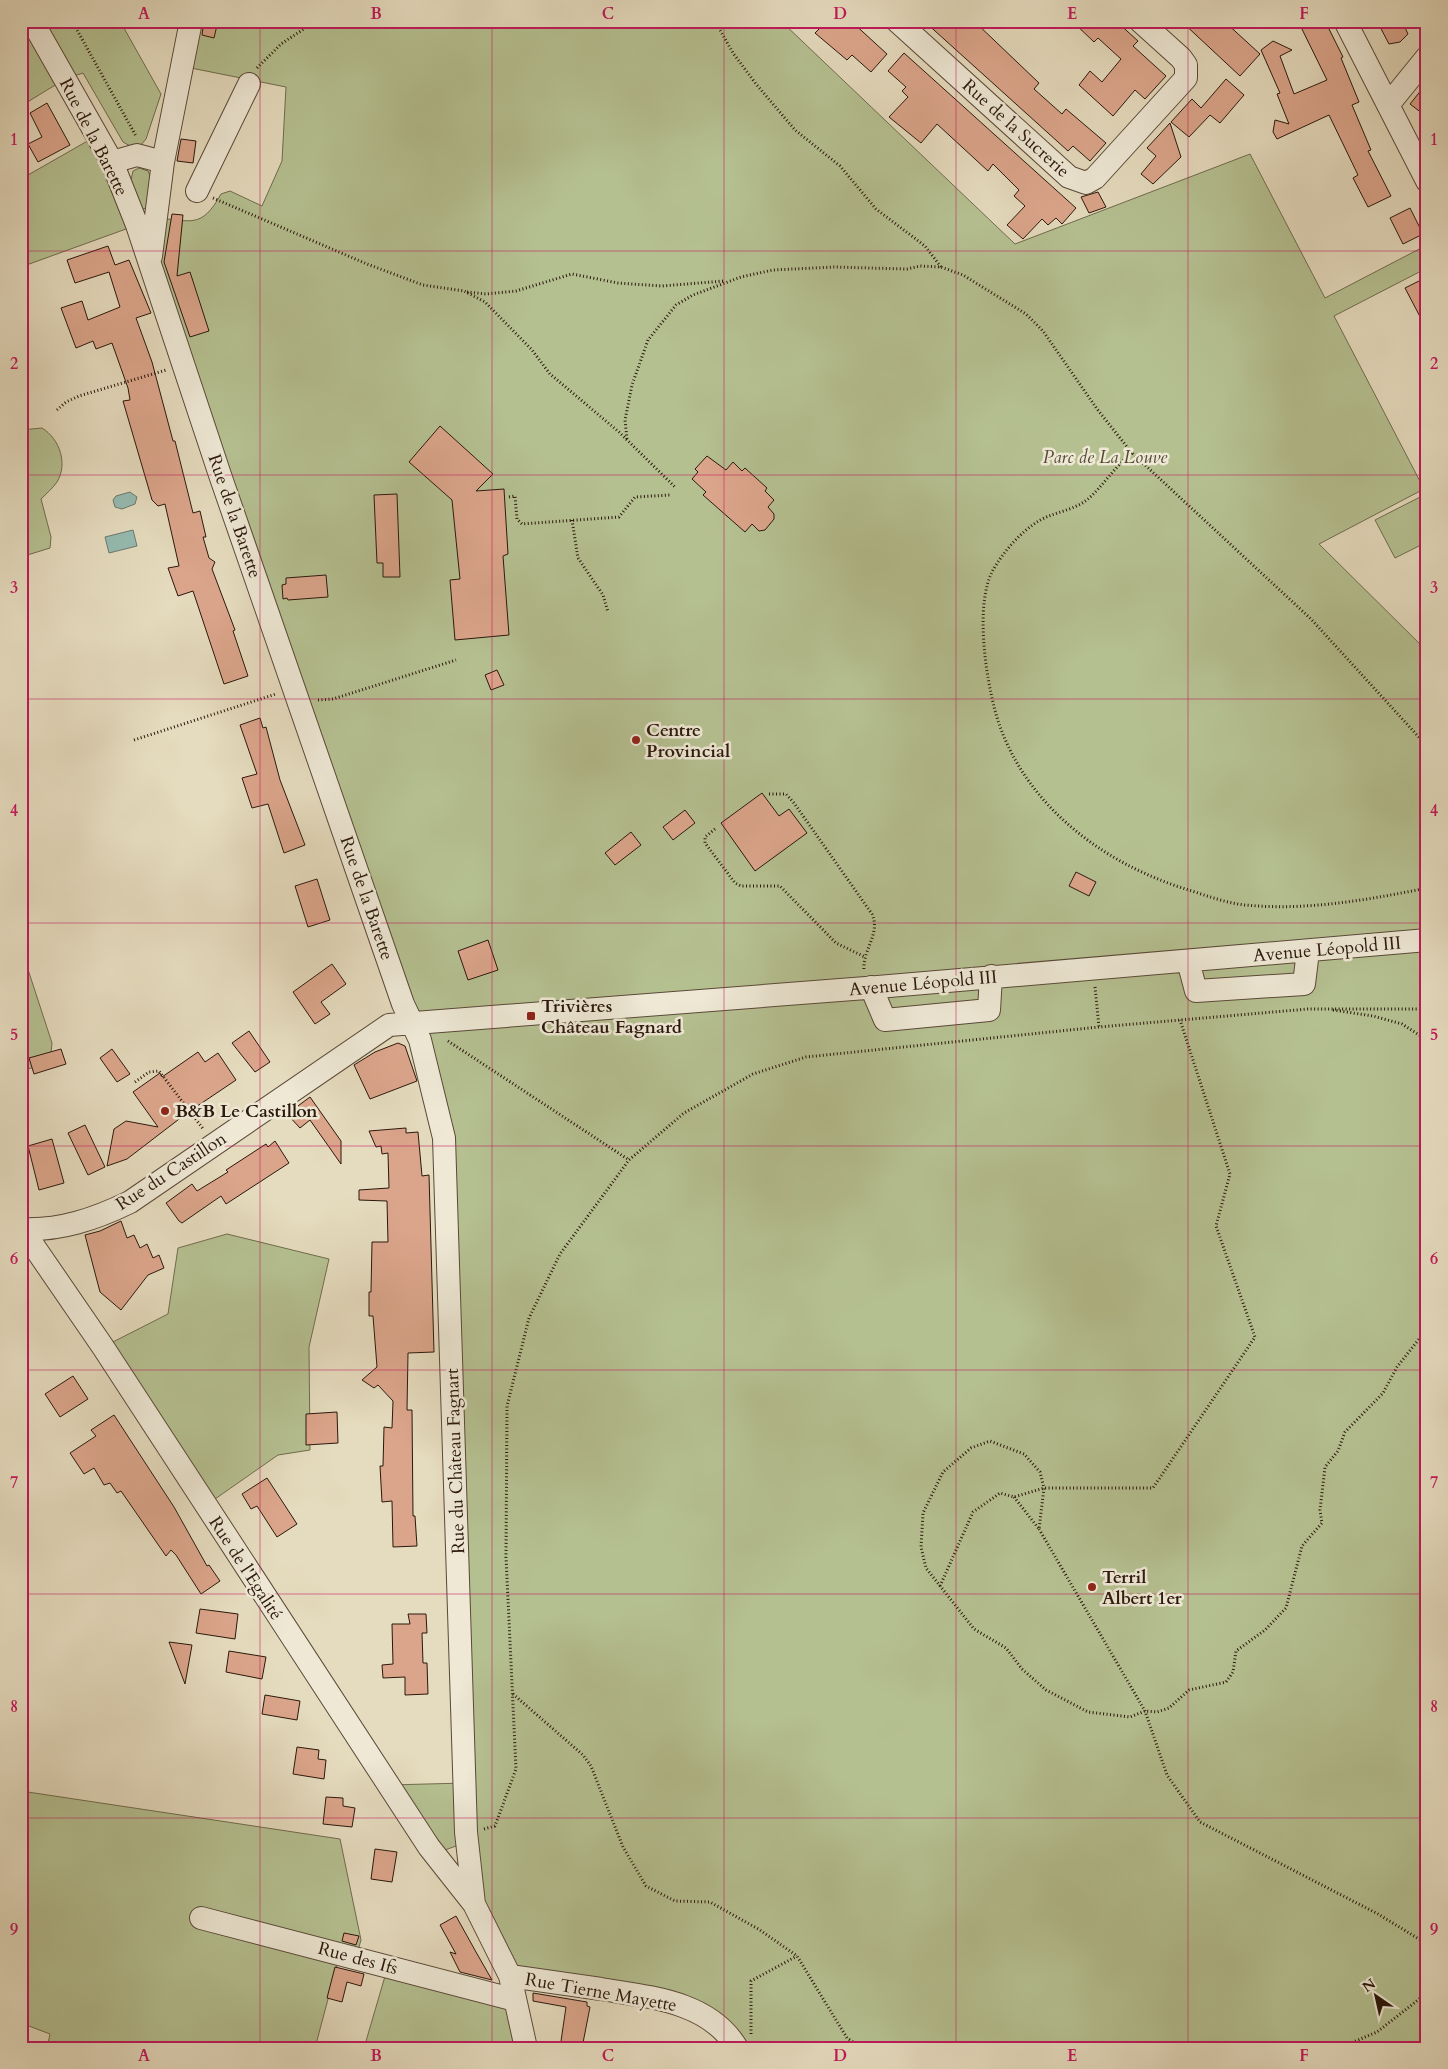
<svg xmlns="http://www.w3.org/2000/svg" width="1448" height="2069" font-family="Cardo,serif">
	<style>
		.green { fill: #b5c091; stroke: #706c4e }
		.water { fill: #96bbb1; stroke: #6b7a6f }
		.building { fill: #dba58b; stroke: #2b180c }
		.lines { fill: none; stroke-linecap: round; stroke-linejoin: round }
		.minor-casing { stroke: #5a4938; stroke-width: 24 }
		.path { stroke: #2b180c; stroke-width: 3; stroke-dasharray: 1 2.5; stroke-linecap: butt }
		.minor { stroke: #eee8d5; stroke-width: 22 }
		.grid { fill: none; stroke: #c2185b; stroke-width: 1; stroke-opacity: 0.55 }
		.poi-dot { fill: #8f2418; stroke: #eee8d5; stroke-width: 2 }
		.labels { text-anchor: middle; stroke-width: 5; stroke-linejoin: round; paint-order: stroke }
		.street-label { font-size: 18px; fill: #2b180c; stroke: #eee8d5 }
		.park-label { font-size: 18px; font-style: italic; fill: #544a34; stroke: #eee8d5 }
		.poi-label { font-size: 18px; font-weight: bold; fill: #2b180c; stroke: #eee8d5; text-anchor: start }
		.neatline { fill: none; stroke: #c2185b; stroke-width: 2 }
		.grid-label { font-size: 16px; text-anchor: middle; font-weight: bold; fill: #c2185b }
	</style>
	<rect width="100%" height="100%" fill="#e5dbbe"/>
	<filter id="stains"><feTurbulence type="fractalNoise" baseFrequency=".004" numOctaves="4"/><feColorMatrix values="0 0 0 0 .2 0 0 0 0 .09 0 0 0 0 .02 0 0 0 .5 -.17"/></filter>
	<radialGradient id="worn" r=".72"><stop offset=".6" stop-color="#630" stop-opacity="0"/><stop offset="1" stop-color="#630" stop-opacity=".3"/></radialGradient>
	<path class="green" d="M21,21H120L161,94L146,139L141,145L132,147L123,142L83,73L65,79L21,106Z
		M192,21H781L1015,244L1250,154L1325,298L1427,245V268L1334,316L1424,489L1319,544L1427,651V2048H737L704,2016L510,1976L456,1846L445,1850L389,1785L465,1783L444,1138L152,241L156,218C191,220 201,230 221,194L230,191L262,206L282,161L286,87L181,66Z
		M98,135L137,225L21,267V179Z
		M139,168L148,171L151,178L147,208L142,209L131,180L133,171Z
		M42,428C60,439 68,464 57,482C53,488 46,494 41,499L51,537L50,548L21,557V430Z
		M1426,494L1427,542L1395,558L1375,520Z
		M21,948L52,1043L51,1053L41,1065L28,1069L21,1063Z
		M227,1234L329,1259L309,1347L310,1450L278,1455L205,1506L103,1347L168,1314L178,1248Z
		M21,1791L340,1839L361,1940L356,1957L340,1954L315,2048H47L50,2034L21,2023Z
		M388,1966L502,2001L526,2048H364Z"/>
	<path class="water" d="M130,492L137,497L135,504L122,509L115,507L113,500L116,496Z
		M133,530L137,546L109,553L105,537Z"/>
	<path class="building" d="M204,21H218L214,38L202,35Z
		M827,21H851L887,54L871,72L852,55L847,60L815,33Z
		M924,21H974L1039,83L1034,89L1062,114L1066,109L1106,143L1090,161L1073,146L1068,151Z
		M1072,21H1116L1138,41L1133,46L1166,76L1145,99L1135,90L1113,116L1079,85L1090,71L1102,82L1121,59L1098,38L1094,42Z
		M1181,21H1224L1260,54L1240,76Z
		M1298,21H1325L1343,57L1341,58L1359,102L1352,105L1371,150L1368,151L1391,196L1368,207L1353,178L1358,175L1329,115L1277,139L1273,132L1275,120L1289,124L1277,94L1280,93L1261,50L1273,41L1292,50L1280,56L1294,94L1327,80Z
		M1377,21H1402L1408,34L1400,42L1389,44Z
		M904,53L1076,208L1062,224L1056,218L1048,225L1042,219L1023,239L1007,225L1025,206L1014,196L1019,190L993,164L988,171L937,124L921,143L889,117L908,97L902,91L906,87L888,71Z
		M1226,79L1244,95L1220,123L1210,115L1189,137L1171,122L1192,99L1201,108Z
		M1427,83V117L1410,104Z
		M47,103L70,145L38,162L28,144L42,137L30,113Z
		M1170,123L1181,157L1153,184L1141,174L1156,156L1147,148Z
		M181,139L196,141L193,163L177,161Z
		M1098,192L1106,207L1089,213L1081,197Z
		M1410,208L1423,234L1403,244L1390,218Z
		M172,214L183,215L177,276L190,272L209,331L190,337L164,262Z
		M108,246L115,265L129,260L151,313L136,318L152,362L173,441H175L193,513L200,511L206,537H203L209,558L215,562L212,569L235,630L233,631L248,676L224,684L193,591L178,596L168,568L179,566L165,504L158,506L152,500L123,401L130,400L128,388L112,343L96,349L93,341L76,348L61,308L82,301L88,320L120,307L109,272L75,283L67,260Z
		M1427,277V330L1405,288Z
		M440,426L493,474L476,491L504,489L508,554L503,556L509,635L455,640L450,580L460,579L452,500L409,462Z
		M707,456L726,470L733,462L742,471L745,468L767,488L765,491L774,500L768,507L774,514V519L765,530L759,531L752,524L745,532L703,495L706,492L692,479L698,472L695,469Z
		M397,494L400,577H383V563H377L374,495Z
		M326,575L328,597L288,600L287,598L283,599L282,585L286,584V578Z
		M497,670L504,685L491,690L485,675Z
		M260,718L263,728L266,727L280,780L305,845L284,853L268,804L252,808L242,778L257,774L240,725Z
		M762,793L779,816L789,809L807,833L755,871L721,823Z
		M685,810L695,823L673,840L663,827Z
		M631,832L641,845L615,865L605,853Z
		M1076,872L1096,882L1089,896L1069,886Z
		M317,879L330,920L308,927L295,886Z
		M488,940L498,970L468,980L458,951Z
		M332,964L346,984L321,1002L330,1014L315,1024L293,992Z
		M249,1031L270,1062L255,1072L232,1043Z
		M398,1043L405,1046L417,1081L370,1099L354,1065L375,1052Z
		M61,1049L66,1064L34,1074L29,1058Z
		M112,1049L130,1074L117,1082L100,1058Z
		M198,1052L205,1062L218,1053L236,1080L187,1113L127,1159L107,1166L114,1129L126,1121L158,1127L133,1092L160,1073L162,1077Z
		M310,1097L341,1141V1164L310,1120L300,1128L287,1114Z
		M85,1125L105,1167L88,1175L68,1133Z
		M406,1128V1133L418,1132L422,1176L429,1175L434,1352L408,1353L407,1410H412L413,1516H415L417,1546L393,1547L392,1501L382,1502L380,1466H383L384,1427L392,1428L393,1401L378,1385L374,1388L362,1380L377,1367L373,1316H369V1292H371L372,1242H388L387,1201L359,1200V1190L389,1188L388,1153L382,1154L381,1146L376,1147L369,1131Z
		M52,1139L64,1183L39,1190L28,1146Z
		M275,1141L289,1163L226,1204L221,1196L182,1223L179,1221L166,1203L192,1184L197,1191L228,1172L226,1170L266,1144L268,1147Z
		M121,1221L127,1238L134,1235L140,1248L147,1244L153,1258L159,1255L164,1268L148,1275L121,1310L100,1292L85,1235L100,1231Z
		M73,1376L88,1399L60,1417L45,1394Z
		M337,1412L338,1443L306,1445V1414Z
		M114,1415L174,1507L207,1566L209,1565L220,1581L201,1594L176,1555L171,1550L166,1556L121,1491L117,1493L110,1483L104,1485L94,1468L84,1474L70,1453L96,1436L91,1430Z
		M267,1478L297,1524L277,1537L257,1506L251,1509L242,1494Z
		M200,1609L238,1614L235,1639L196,1633Z
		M408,1614H426L427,1633H422L423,1663H427L428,1694L405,1695V1677L383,1678L382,1665L393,1664L392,1624H410Z
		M169,1642L192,1645L185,1684Z
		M229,1651L266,1657L262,1679L226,1672Z
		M265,1695L300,1701L297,1720L262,1714Z
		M297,1747L319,1750L318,1759L326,1760L324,1779L293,1774Z
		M326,1797L343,1798V1806L355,1808L352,1827L323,1824Z
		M375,1849L397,1852L392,1882L371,1879Z
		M456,1916L476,1952L492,1980L460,1972L450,1952L456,1954L440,1925Z
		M344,1933L359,1936L356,1945L342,1941Z
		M335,1967L364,1974L361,1986L347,1982L342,2002L327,1998Z
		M533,1993L587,2002V2006L590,2007L582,2048H560L566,2007L533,2001Z"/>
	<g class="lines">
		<defs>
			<path id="minor" d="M32,21L112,162L137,225L220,475L403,1004L420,1040L444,1138L466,1832L474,1904
				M897,21L1069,177L1086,183L1095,178L1186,78V65L1181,58L1140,21
				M1345,21L1427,181
				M1388,105L1427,57
				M112,162L137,155L163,162
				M197,191L249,84
				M151,256L163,162L191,21
				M1188,961L1196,991L1304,984L1308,951
				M871,987L885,1020L989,1010L991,976
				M21,1229C60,1231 95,1219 130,1202L389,1025L866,988L1427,940
				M22,1229L103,1347L429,1847L474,1904L510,1976L526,2048
				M201,1918L515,2000
				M510,1976C540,1980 571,1985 601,1989C649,1997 709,2001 737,2048"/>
		</defs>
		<use href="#minor" class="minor-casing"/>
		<path class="path" d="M72,21L136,136
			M715,21L733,53L756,84L795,130L840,166L876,209L925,246L941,267
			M257,68L281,44L316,21
			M213,198L367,264L423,285L464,291L485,302L532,350L550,374L619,432L676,488
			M467,292L486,294L516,291L572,274L618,283L662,286L724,281
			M57,410L66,402L79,396L166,370
			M627,439L625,420L632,385L648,340L676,305L693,295L741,277L773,270L834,267L907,269L920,266L941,267L963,275L1026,314L1043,331L1097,409L1132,453L1311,619L1427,746
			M1132,453C1115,466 1104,485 1088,499C1077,508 1062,511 1049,516C1027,524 1003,551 992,572C977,602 984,661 991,693C1010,795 1097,863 1192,891C1210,897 1227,903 1245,905C1306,911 1367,900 1427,888
			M509,497L515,496L517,519L522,524L619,517L635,497L670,495
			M572,520L578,558L603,595L608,612
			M318,700L333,699L456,660
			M134,740L276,694
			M769,794H786L794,803L872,914C881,934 862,950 864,971
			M715,829L705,837V843L735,883L741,886H780L836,943L865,957
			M1095,987L1099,1027
			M1333,1010L1373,1016L1402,1024L1427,1040
			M448,1041L629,1160
			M135,1082L149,1072L159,1071L204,1130
			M1014,1497L1039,1529L1044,1488L1040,1472L1024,1454L990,1441L971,1448L943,1472L923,1513L921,1547L926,1568L974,1629L1006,1648L1022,1669L1046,1690L1088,1712L1130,1717L1145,1711L1157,1712L1169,1708L1189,1690L1226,1682L1233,1672L1236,1651L1265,1630L1286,1608L1302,1546L1322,1523L1320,1510L1325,1467L1338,1451L1345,1432L1383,1393L1397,1367L1427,1329
			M1039,1529L1145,1711L1167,1775L1200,1822L1378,1914L1427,1944
			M940,1586L973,1512L1000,1493L1014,1497L1044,1488H1153L1255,1337L1216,1226L1230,1174L1180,1020
			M513,1694L583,1755L591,1766L623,1847L646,1886L675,1901L710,1902L760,1930L797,1956L847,2038L862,2048
			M484,1829L495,1826L516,1769L506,1557L507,1406L529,1318L560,1254L629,1160L684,1113L753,1074L806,1057L1099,1027L1308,1009H1427
			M751,2034V1981L797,1956
			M1339,2048L1377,2032L1427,1993"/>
		<use href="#minor" class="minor"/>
	</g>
	<path class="grid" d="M260,21V2048M492,21V2048M724,21V2048M956,21V2048M1188,21V2048M21,251H1427M21,475H1427M21,699H1427M21,923H1427M21,1146H1427M21,1370H1427M21,1594H1427M21,1818H1427"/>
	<g class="poi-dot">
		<circle cx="636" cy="740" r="5"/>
		<rect x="526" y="1011" width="10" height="10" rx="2.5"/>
		<circle cx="165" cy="1111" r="5"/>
		<circle cx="1092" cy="1587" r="5"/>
	</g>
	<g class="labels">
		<g class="street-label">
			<text transform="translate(1016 128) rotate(42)" y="6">Rue de la Sucrerie</text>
			<text transform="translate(94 137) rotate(63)" y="6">Rue de la Barette</text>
			<text transform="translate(235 516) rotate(71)" y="6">Rue de la Barette</text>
			<text transform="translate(367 898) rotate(71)" y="6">Rue de la Barette</text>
			<text transform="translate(1327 949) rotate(-5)" y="6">Avenue Léopold III</text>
			<text transform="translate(923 983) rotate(-5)" y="6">Avenue Léopold III</text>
			<text transform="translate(171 1171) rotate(-33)" y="6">Rue du Castillon</text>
			<text transform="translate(455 1461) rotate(-92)" y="6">Rue du Château Fagnart</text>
			<text transform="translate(246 1568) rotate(57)" y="6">Rue de l'Egalité</text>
			<text transform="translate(358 1958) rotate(15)" y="6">Rue des Ifs</text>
			<text transform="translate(601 1992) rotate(10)" y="6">Rue Tierne Mayette</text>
		</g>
		<g class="park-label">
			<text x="1105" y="463">Parc de La Louve</text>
		</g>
		<g class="poi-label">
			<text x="646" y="736">Centre<tspan x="646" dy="21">Provincial</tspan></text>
			<text x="541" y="1012">Trivières<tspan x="541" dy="21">Château Fagnard</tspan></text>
			<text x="175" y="1117">B&amp;B Le Castillon</text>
			<text x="1102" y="1583">Terril<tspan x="1102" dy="21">Albert 1er</tspan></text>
		</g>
	</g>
	<rect width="1448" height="2069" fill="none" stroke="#e5dbbe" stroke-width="55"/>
	<g transform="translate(1376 1996) rotate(326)" stroke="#eee8d5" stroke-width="4" paint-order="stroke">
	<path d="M0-4L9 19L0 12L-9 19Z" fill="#2b180c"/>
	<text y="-8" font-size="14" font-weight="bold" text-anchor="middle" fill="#2b180c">N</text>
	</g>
	<rect x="28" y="28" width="1392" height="2014" class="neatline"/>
	<g class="grid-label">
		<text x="144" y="19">A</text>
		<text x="376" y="19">B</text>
		<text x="608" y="19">C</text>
		<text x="840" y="19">D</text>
		<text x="1072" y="19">E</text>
		<text x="1304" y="19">F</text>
		<text x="14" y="145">1</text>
		<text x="1434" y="145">1</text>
		<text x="14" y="369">2</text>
		<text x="1434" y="369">2</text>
		<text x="14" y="593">3</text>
		<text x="1434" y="593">3</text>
		<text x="14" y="816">4</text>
		<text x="1434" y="816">4</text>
		<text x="14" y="1040">5</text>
		<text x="1434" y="1040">5</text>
		<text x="14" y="1264">6</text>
		<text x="1434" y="1264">6</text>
		<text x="14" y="1488">7</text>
		<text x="1434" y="1488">7</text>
		<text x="14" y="1712">8</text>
		<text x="1434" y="1712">8</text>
		<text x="14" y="1935">9</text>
		<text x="1434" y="1935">9</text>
		<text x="144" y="2061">A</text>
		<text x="376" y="2061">B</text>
		<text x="608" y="2061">C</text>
		<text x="840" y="2061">D</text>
		<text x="1072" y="2061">E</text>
		<text x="1304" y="2061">F</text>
	</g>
	<rect width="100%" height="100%" filter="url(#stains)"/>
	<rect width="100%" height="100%" fill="url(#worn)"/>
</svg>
